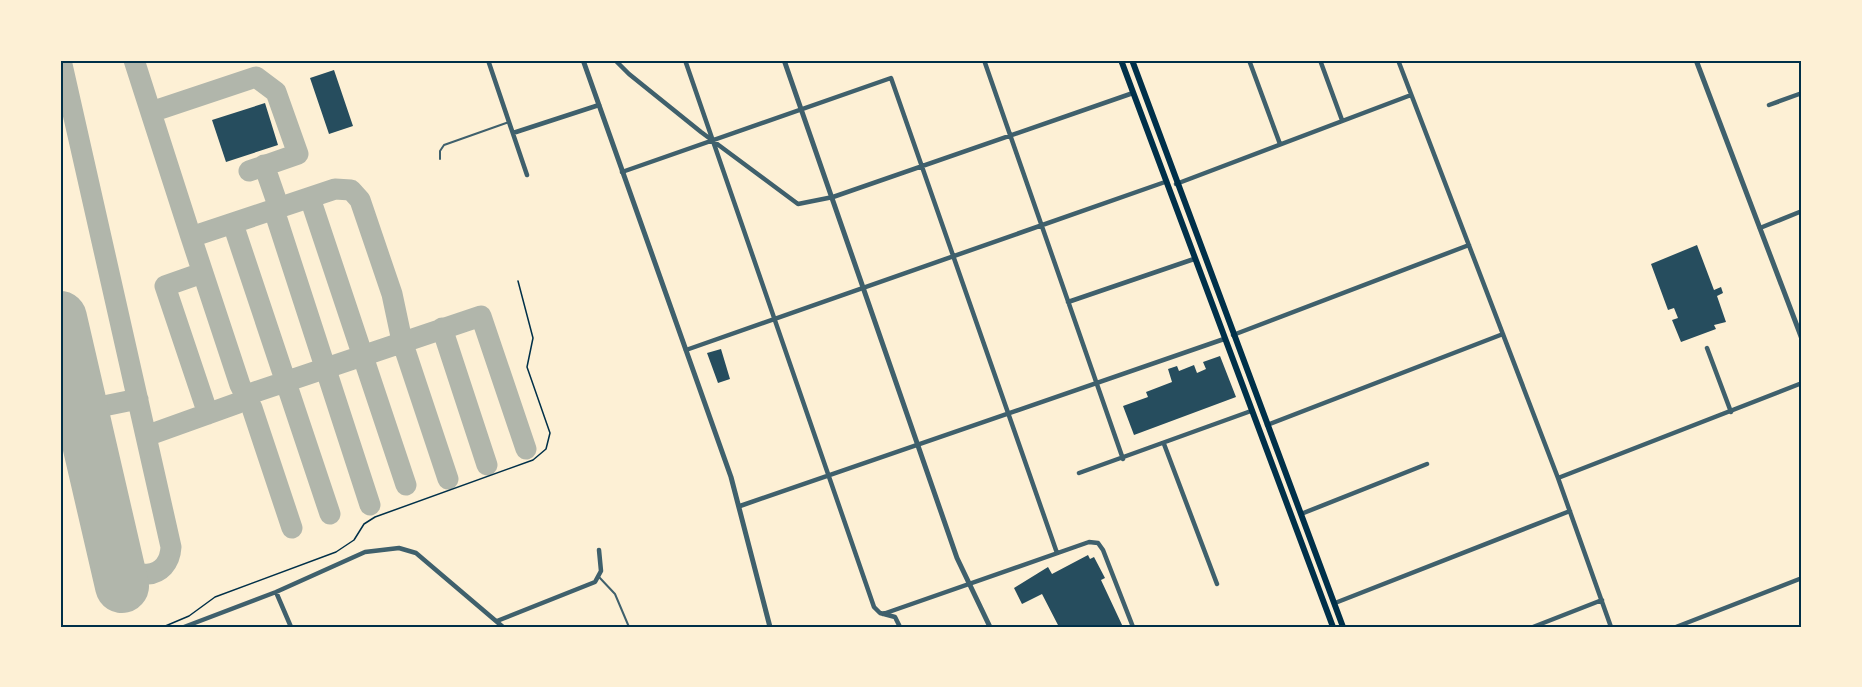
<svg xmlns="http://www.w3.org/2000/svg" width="1862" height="687" font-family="Rubik,sans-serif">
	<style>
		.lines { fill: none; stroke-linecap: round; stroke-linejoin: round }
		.taxiway { stroke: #b1b6ab; stroke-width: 21 }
		.runway { stroke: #b1b6ab; stroke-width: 54 }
		.building { fill: #264d5e }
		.path { stroke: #003049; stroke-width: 1.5 }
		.service { stroke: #3f606c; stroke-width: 2 }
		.minor { stroke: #3f606c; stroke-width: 4.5 }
		.tertiary { stroke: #3f606c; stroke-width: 5 }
		.secondary { stroke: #003049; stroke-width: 6 }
		.neatline { fill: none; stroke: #003049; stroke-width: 2 }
	</style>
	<rect width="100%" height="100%" fill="#fdf0d5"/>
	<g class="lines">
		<path class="taxiway" d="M61,60L171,547C169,581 130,583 113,554
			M134,60L191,237
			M151,112L256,77L276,92L298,154L249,171
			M264,165L279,208
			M310,198L406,485
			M274,210L370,505
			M233,224L330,514
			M202,273L165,286L208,414
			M442,328L487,465
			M79,401L89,409L138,399
			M146,436L238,403L255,392L481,316L526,449
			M292,528L252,408L240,385L191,237L335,189L351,190L360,200L392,294L402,341L448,479"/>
		<path class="runway" d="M60,318L122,586"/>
	</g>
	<path class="building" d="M334,70L353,126L329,134L310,78Z
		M265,103L278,145L226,162L212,120Z
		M1697,245L1714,290L1721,287L1723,293L1717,296L1726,322L1714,325L1716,329L1681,342L1672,320L1678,318L1674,308L1668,310L1651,264Z
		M721,349L730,379L718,383L707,353Z
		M1220,356L1236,397L1134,435L1123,406L1148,397L1146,392L1172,382L1168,369L1177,366L1179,371L1194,365L1197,373L1206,369L1203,362Z
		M1088,555L1090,559L1094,557L1105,578L1101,580L1123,627H1059L1042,594L1022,604L1014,588L1048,567L1052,574Z"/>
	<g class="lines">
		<path class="path" d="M163,627L189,616L215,597L336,552L354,540L364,524L375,517L533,460L546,449L550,433L527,367L533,338L518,281"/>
		<path class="service" d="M440,159V151L444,145L509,122
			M599,577L615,594L629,627"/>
		<path class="minor" d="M488,60L527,175
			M615,60L629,74L701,132L798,204L833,197L1133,93
			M685,60L874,607L880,613L895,617L900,627
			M984,60L1123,459
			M1249,60L1280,144
			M1320,60L1342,120
			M1398,60L1558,478L1611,627
			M1769,105L1802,93
			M513,133L599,105
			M622,172L891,78L1057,553
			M1176,184L1411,95
			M1760,228L1802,211
			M1068,302L1194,259
			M1233,335L1469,245
			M1707,348L1731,412
			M686,350L1165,182
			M1267,425L1503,334
			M1164,444L1217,584
			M1079,473L1251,411
			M1558,478L1802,383
			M740,506L1224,339
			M1301,514L1427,464
			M276,592L291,627
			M1335,603L1570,511
			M883,614L1089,542L1098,543L1103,550L1133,627
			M497,621L595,582L601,571L599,550
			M184,627L276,592L365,552L399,548L416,553L503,627
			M1533,627L1602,600
			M1676,627L1802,578"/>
		<path class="tertiary" d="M583,60L731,477L770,627
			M784,60L957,558L990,627
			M1696,60L1802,339"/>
		<path class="secondary" d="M1121,60L1333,627
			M1132,60L1343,627"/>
	</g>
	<rect width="1862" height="687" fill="none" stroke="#fdf0d5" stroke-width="123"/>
	<rect x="62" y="62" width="1738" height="564" class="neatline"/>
</svg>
